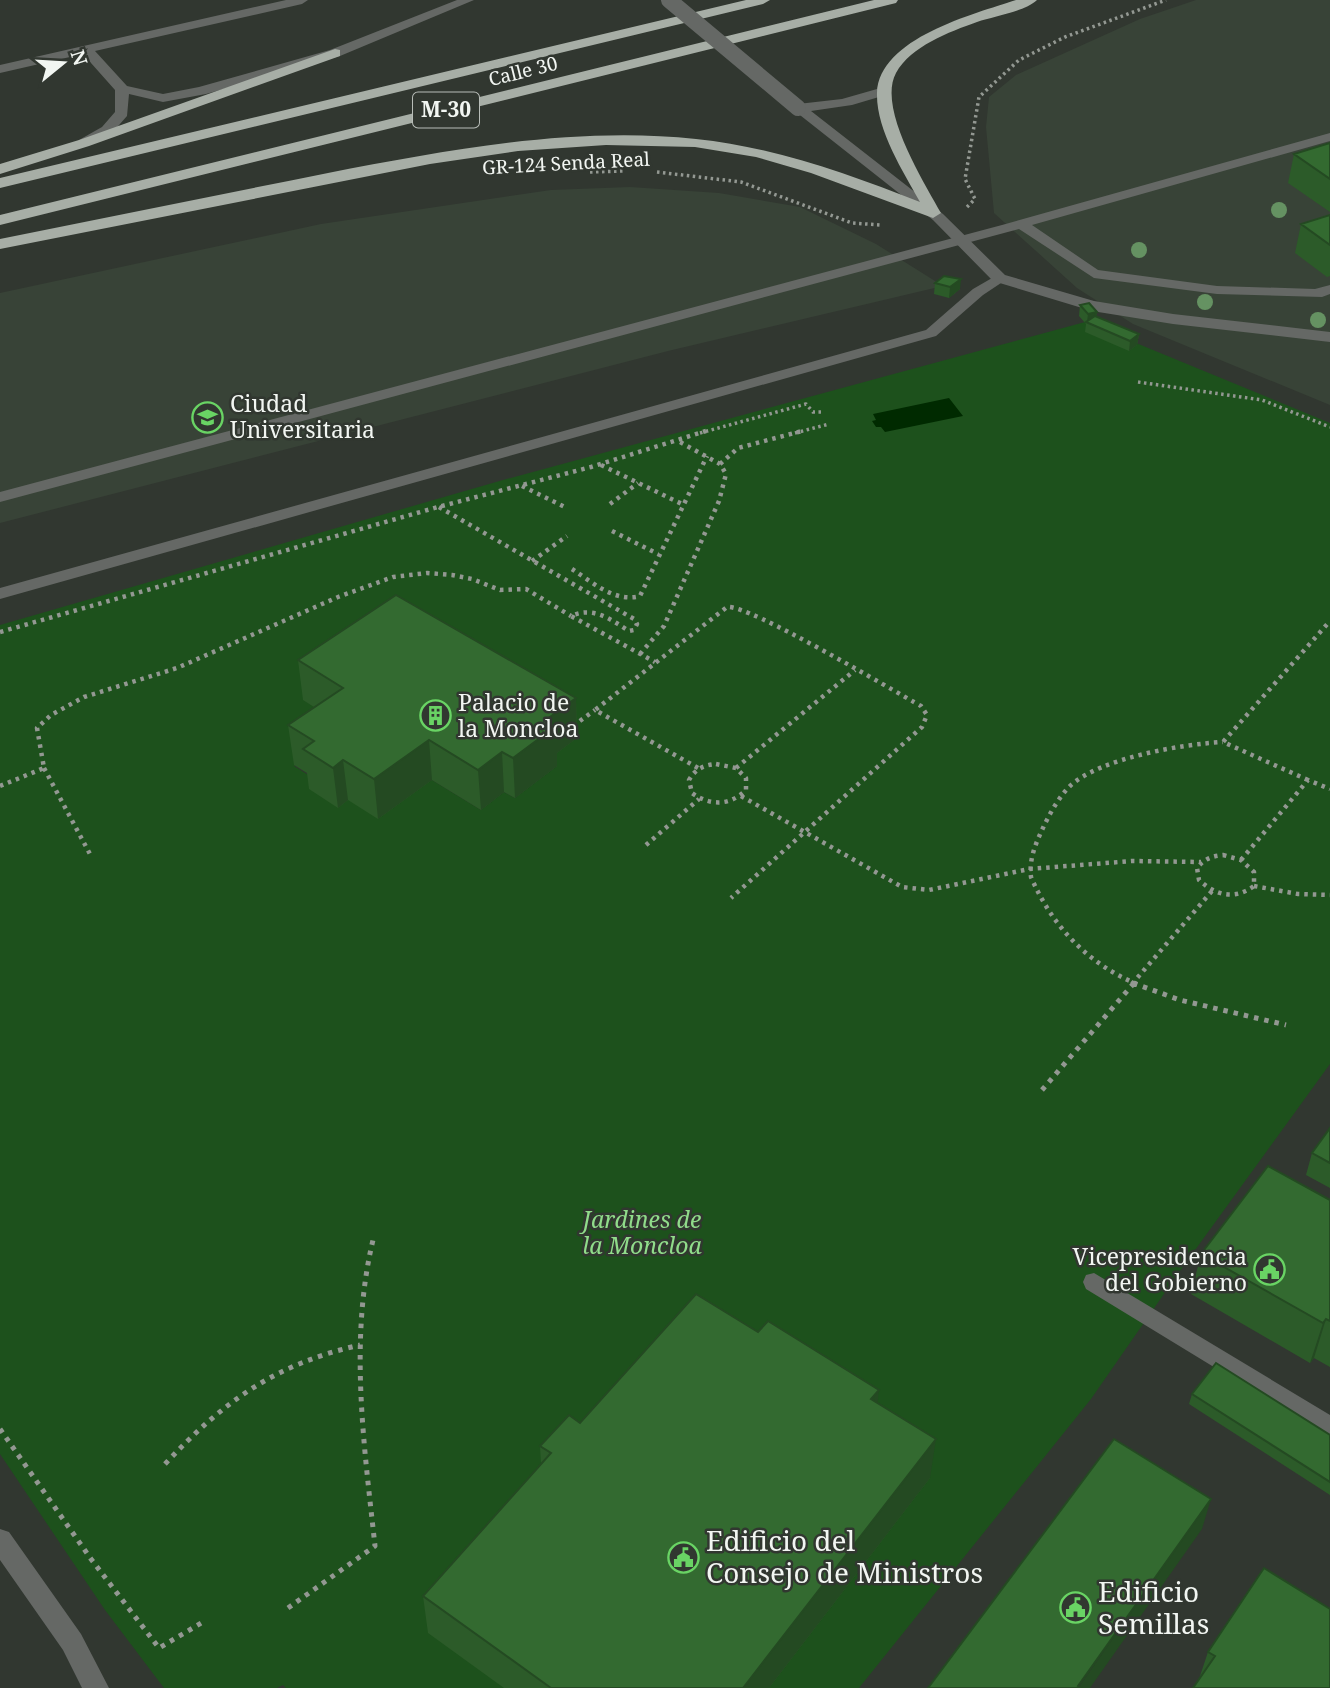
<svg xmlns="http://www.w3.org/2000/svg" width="1330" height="1688" font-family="'Noto Serif',serif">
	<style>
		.built { fill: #384337 }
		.green { fill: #1d511c; fill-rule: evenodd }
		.water { fill: #002a00 }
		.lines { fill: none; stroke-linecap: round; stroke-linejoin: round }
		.path-far2 { stroke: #939892; stroke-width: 3.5; stroke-dasharray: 2.5 3.5; stroke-linecap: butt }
		.path-far1 { stroke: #939892; stroke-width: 4.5; stroke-dasharray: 3.5 5; stroke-linecap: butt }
		.path { stroke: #939892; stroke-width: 5; stroke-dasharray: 4.5 6; stroke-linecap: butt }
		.lane { fill: #656865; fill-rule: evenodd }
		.street { fill: #656865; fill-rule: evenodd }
		.highway { fill: #a7aea6; fill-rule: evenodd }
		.street-bridge { stroke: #656865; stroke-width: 16 }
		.tree { fill: #659262 }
		.wall { fill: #2c5b29 }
		.shaded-wall { fill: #244a22 }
		.building { fill: #336a30; stroke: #244a22; stroke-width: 2 }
		.labels { text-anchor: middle; stroke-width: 5; stroke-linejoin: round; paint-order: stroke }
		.far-street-label { font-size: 19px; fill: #f2f6f2; stroke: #313730 }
		.shield { fill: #313730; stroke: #b8bdb8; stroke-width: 2 }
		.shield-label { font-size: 21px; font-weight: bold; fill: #f2f6f2 }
		.poi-label { font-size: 23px; fill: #f2f6f2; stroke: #313730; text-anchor: start }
		.park-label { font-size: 23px; font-style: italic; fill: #90dc8a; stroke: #313730 }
		.near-poi-label { font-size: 28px; fill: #f2f6f2; stroke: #313730; text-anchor: start }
	</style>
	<rect width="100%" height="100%" fill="#313730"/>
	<path class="built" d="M1196,0H1330V405L1133,324L1077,288L994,213L986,127L989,97L1016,75L1140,19Z
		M630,187L719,193L800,207L876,244L943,286L668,351L0,523V293L321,224L551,190Z"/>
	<path class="green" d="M1085,322L1330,423V1064L1182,1268L1091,1399L859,1688H286L283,1685L277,1688H164L105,1610L0,1454V625L503,480ZM304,700L557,766L515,798L504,792L481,810L432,780L348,800L294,766L347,728Z"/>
	<path class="water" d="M949,398L963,416L885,432L881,427H876L872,421L876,420L873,414Z"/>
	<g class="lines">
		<path class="path-far2" d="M590,172L624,171
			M657,172L741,182L852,223L881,225
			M967,207L975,199L965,179L979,97L1019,60L1065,37L1166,0
			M1138,382L1262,400L1330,427
			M700,433L806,404L813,412H824
			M795,433L829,424"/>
		<path class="path-far1" d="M720,464L738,448L802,431
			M601,465L682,504
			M522,486L565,507
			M610,504L638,483
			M439,507L634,619L637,624L634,630L629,631C610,619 593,606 571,616L655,662
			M612,531L658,554
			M532,561L567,536
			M572,569C592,582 615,603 640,596L707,456
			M0,632L438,507L591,467L706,431
			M640,654L664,626L719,501L726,474L720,464L678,441
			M573,726L595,710
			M716,764L736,768L746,778V790C730,806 710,806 692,793L689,780C695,769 704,765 716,764Z
			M44,768L91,856
			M698,768L595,710L727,607C748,604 892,690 921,706L927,715L922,727L731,898
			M736,768L855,670
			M1308,780L1223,742L1330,621
			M0,786L44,768L37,728L51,715L84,697L177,668L338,597L393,577L427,573L452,575L472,579L500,590L526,589L571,616
			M741,796L902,887L929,890L1029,869L1132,861L1201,862
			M646,845L699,799
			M1223,855L1241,860L1254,872V886C1235,900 1216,896 1199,880L1197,868C1204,859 1212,856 1223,855Z
			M1241,860L1308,780L1330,789
			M1254,886L1298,894L1330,895
			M1132,984L1212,891
			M1137,984C1088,964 1052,926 1031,877C1029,860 1035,845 1042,830C1049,815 1058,798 1070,786C1100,758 1183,744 1223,742"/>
		<path class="path" d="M1133,983L1180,1000L1286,1025
			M1042,1090L1134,983
			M0,1429L91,1559L159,1648L203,1622
			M165,1464C224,1401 275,1364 360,1345
			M288,1608L375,1546C364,1445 349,1340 373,1240"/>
		<path class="lane" d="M286,0H308L302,4L95,51L127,86L163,94L199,87L330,50L457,0H474L340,56L206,94L163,102L129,94L127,116L112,133L84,147L77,143L79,140L102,127L115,112V90L83,54L0,73V65Z
			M1330,133V141L1032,225L1098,270L1217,286L1315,289L1330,285V294L1322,297L1217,294L1094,278L1019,229L0,502V492L1002,225Z
			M999,274L1006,278L1004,281L983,295L936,336L0,599V588L926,330L973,289Z
			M1094,1273L1330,1415V1438L1086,1289L1083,1282L1086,1275Z
			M0,1529L9,1532L81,1634L109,1688H82L63,1650L0,1560Z"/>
		<path class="street" d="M884,87L891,91L889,94L852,105L811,111L943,214L1005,275L1094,301L1173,314L1330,332V342L1173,324L1092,311L993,281L933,220L791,108L798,104L842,99Z"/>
		<path class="highway" d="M746,0H770L763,4L0,188V178Z
			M874,0H898L896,3L0,225V215Z
			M1016,0H1037C1024,12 994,16 977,22C949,32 911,46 896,73C877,108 924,182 941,213L933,218L811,173L756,157L695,147L606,145L518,151L430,164L0,249V239C109,217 218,195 328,173C448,150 573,126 696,139C774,147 848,174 920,202C903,171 876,130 877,93C879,38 974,14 1016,0Z
			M335,49L340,50V56L89,146L0,174V164L79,140Z"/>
		<path class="street-bridge" d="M669,0L798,108"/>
	</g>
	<g class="tree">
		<circle cx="1279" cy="210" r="8"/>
		<circle cx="1139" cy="250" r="8"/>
		<circle cx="1205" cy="302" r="8"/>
		<circle cx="1318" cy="320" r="8"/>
	</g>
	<path class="wall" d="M1330,143V212L1288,183L1294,154Z
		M1330,215V276L1327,277L1295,253L1301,224Z
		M935,283L960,289L949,298L934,294Z
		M1080,305L1097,312L1096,317L1139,334L1137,345L1129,351L1085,332L1086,324L1079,316Z
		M298,660L576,698L577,738L557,753V766L515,798L504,792L481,810L432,780L378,819L348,800L338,808L309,789L307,773L294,765L288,725L314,707L303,700Z
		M1330,1128V1188L1306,1175L1312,1153Z
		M1330,1200V1367L1314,1358L1310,1363L1191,1294L1201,1254Z
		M758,1332L877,1403L930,1478L769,1688H504L428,1633L423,1596L541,1464L540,1446L580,1423Z
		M1192,1394L1330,1435V1495L1189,1404Z
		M1330,1609L1199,1679L1208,1652Z"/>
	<path class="shaded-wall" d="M961,279L960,289L949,298L950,287Z
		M1097,312L1096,322H1087L1088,314Z
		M1139,334L1137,345L1129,351L1130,341Z
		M576,698L577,738L557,753V766L515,798L513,758L546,720Z
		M429,740L432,780L378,819L374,779Z
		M502,752L504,792L481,810L478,770Z
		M343,760L348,800L338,808L333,768Z
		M1326,1319L1314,1358L1310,1363L1323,1323Z
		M879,1390L875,1428L871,1399Z
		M936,1439L930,1478L769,1688H743Z
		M1211,1499L1202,1529L1090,1688H1078Z"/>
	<path class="building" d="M1330,143V179L1294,154Z
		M1330,215V245L1301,224Z
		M944,276L961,279L950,287L935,283Z
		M1089,303L1097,312L1088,314L1080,305Z
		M1095,316L1139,334L1130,341L1086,322Z
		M396,595L576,698L546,720L556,726L513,758L502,752L478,770L429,740L374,779L343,760L333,768L303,749L314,741L288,725L343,688L298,660Z
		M1330,1128V1163L1312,1153Z
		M1268,1166L1330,1200V1321L1326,1319L1323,1323L1201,1254Z
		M696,1294L758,1332L768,1321L879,1390L871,1399L936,1439L743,1688H551L423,1596L551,1453L540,1446L569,1415L580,1423Z
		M1216,1363L1330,1435V1482L1192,1394Z
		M1114,1439L1211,1499L1078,1686L1081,1688H928Z
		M1264,1568L1330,1609V1688H1193L1215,1656L1208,1652Z"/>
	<defs>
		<symbol id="university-ring" viewBox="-11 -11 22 22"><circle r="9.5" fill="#313730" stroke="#69d464" stroke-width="1.5"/><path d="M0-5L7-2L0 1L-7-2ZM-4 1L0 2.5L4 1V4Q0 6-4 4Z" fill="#69d464"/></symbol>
		<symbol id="building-ring" viewBox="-11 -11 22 22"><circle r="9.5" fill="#313730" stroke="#69d464" stroke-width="1.5"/><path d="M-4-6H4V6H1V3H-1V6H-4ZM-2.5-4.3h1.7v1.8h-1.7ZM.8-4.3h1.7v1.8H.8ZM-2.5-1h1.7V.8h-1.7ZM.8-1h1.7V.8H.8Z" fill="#69d464"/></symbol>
		<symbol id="civic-ring" viewBox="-11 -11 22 22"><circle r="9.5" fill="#313730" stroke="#69d464" stroke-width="1.5"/><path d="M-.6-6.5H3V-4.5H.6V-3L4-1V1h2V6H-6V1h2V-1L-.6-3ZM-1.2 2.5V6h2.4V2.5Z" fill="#69d464"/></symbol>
	</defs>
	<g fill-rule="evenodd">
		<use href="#university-ring" x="190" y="400" width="35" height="35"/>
		<use href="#building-ring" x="418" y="698" width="35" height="35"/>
		<use href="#civic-ring" x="1252" y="1252" width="35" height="35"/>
		<use href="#civic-ring" x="666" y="1540" width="35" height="35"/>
		<use href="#civic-ring" x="1058" y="1590" width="35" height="35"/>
	</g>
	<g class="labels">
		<g class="far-street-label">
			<text transform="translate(523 71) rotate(-14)" y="7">Calle 30</text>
			<text transform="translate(566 163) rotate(-3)" y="7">GR-124 Senda Real</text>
		</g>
		<rect class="shield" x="413" y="92.5" width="66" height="35" rx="5"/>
		<g class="shield-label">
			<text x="446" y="117">M-30</text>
		</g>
		<g class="poi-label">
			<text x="230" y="412">Ciudad<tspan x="230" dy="26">Universitaria</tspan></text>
			<text x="458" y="711">Palacio de<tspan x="458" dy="26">la Moncloa</tspan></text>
			<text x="1247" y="1265" text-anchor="end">Vicepresidencia<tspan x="1247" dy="26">del Gobierno</tspan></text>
		</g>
		<g class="park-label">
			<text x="642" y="1228">Jardines de<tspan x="642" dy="26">la Moncloa</tspan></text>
		</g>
		<g class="near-poi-label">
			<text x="706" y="1551">Edificio del<tspan x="706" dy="32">Consejo de Ministros</tspan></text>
			<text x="1098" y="1602">Edificio<tspan x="1098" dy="32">Semillas</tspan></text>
		</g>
	</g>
	<g transform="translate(63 63) rotate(72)" stroke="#313730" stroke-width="5" paint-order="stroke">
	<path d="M0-5L12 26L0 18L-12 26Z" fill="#f2f6f2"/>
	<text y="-10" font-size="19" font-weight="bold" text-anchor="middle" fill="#f2f6f2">N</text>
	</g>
</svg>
